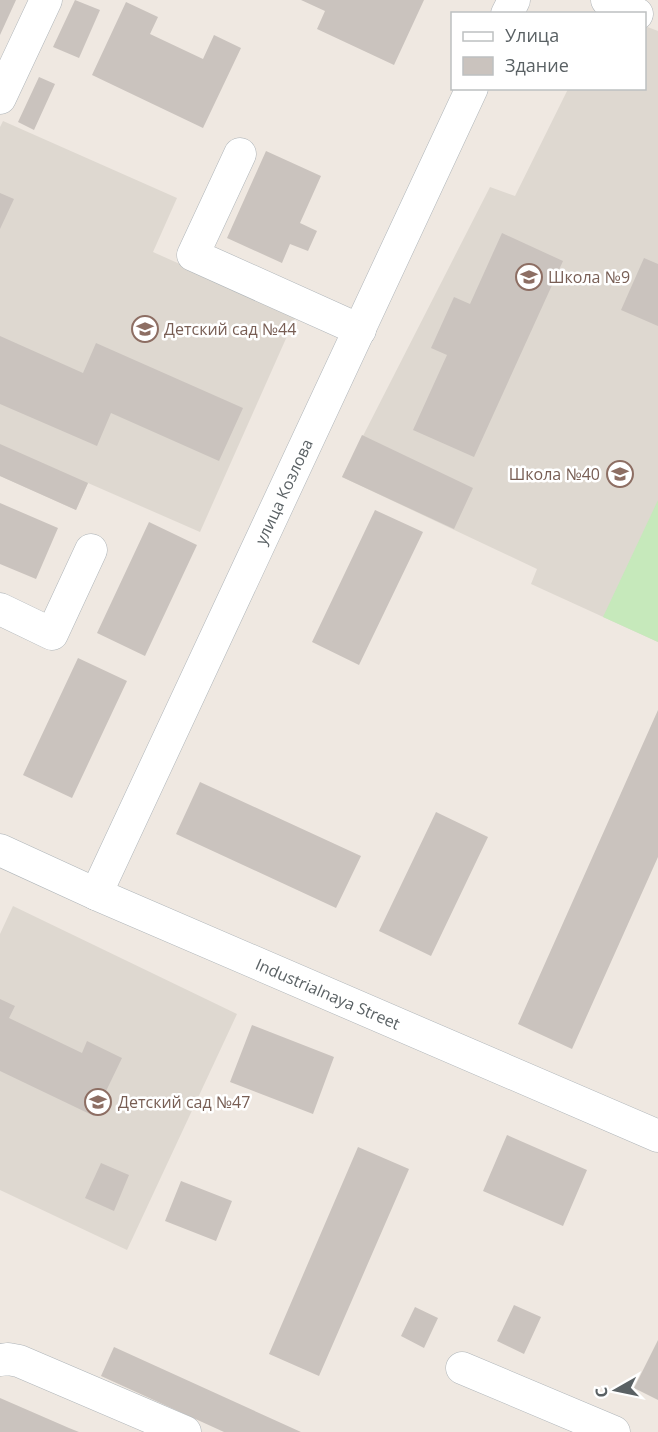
<svg xmlns="http://www.w3.org/2000/svg" width="658" height="1432" font-family="'Open Sans',sans-serif">
	<style>
		.education { fill: #ded8d0 }
		.green { fill: #c6e9bb }
		.building { fill: #cac3be }
		.lines { fill: none; stroke-linecap: round; stroke-linejoin: round }
		.minor-casing { stroke: #afb5b9; stroke-width: 33 }
		.minor { stroke: #fff; stroke-width: 32 }
		.labels { text-anchor: middle; stroke-width: 5; stroke-linejoin: round; paint-order: stroke }
		.education-label { font-size: 16px; fill: #785e54; stroke: #fff; text-anchor: start }
		.street-label { font-size: 16px; fill: #5a6164; stroke: #fff }
	</style>
	<rect width="100%" height="100%" fill="#efe8e1"/>
	<path class="education" d="M645,26L658,31V642L531,584L537,569L342,477L490,187L515,196L568,89L644,88Z
		M3,121L177,198L153,252L296,316L200,532L88,483L76,510L0,476V127Z
		M13,906L237,1014L127,1250L0,1190V934Z"/>
	<path class="green" d="M658,500V642L603,617Z"/>
	<path class="building" d="M0,0H16L0,35Z
		M75,0L100,10L79,58L53,47Z
		M301,0H424L394,65L317,29L325,11Z
		M126,2L158,17L150,34L203,59L214,35L241,48L203,128L92,75Z
		M39,77L55,84L34,130L18,122Z
		M266,151L321,176L300,223L317,231L308,251L290,244L282,263L227,238Z
		M0,193L14,199L0,229Z
		M502,233L563,261L474,457L413,430L447,355L431,348L454,297L470,304Z
		M644,258L658,264V326L621,310Z
		M0,336L83,373L96,343L243,408L219,461L111,413L97,446L0,404Z
		M362,435L473,488L454,529L342,477Z
		M0,444L88,483L76,510L0,476Z
		M0,503L58,528L36,579L0,564Z
		M375,510L423,532L359,665L312,642Z
		M149,522L197,545L145,656L97,633Z
		M78,658L127,681L72,798L23,775Z
		M658,710V857L572,1049L518,1024Z
		M200,782L361,856L336,908L176,834Z
		M436,812L488,837L431,956L379,931Z
		M0,999L15,1006L9,1018L82,1053L87,1041L122,1058L94,1116L0,1071Z
		M252,1025L334,1057L313,1114L230,1082Z
		M507,1135L587,1170L563,1226L483,1191Z
		M358,1147L409,1169L319,1376L269,1354Z
		M101,1163L129,1175L114,1211L85,1198Z
		M181,1181L232,1201L216,1241L165,1221Z
		M514,1305L541,1317L524,1354L497,1341Z
		M415,1307L438,1318L424,1348L401,1336Z
		M658,1340V1400L634,1388Z
		M114,1347L301,1432H224L101,1376Z
		M0,1398L69,1428L79,1432H0Z"/>
	<g class="lines">
		<defs>
			<g id="minor">
				<path d="M607,0L637,14"/>
				<path d="M507,14L514,0"/>
				<path d="M0,98L46,0"/>
				<path d="M240,154L193,255L360,330"/>
				<path d="M0,609L52,634L91,550"/>
				<path id="s1" d="M0,850L96,894L658,1136"/>
				<path id="s2" d="M96,894L472,88"/>
				<path d="M0,1360L8,1359L19,1361L185,1432"/>
				<path d="M462,1368L614,1432"/>
			</g>
		</defs>
		<use href="#minor" class="minor-casing"/>
		<use href="#minor" class="minor"/>
	</g>
	<defs>
		<symbol id="school-ring" viewBox="-11 -11 22 22"><circle r="9.5" fill="#fff" stroke="#8d6e63" stroke-width="1.5"/><path d="M0-5L7-2L0 1L-7-2ZM-4 1L0 2.5L4 1V4Q0 6-4 4Z" fill="#8d6e63"/></symbol>
	</defs>
	<g fill-rule="evenodd">
		<use href="#school-ring" x="514" y="262" width="30" height="30"/>
		<use href="#school-ring" x="130" y="314" width="30" height="30"/>
		<use href="#school-ring" x="605" y="459" width="30" height="30"/>
		<use href="#school-ring" x="83" y="1087" width="30" height="30"/>
	</g>
	<g class="labels">
		<g class="education-label">
			<text x="548" y="283">Школа №9</text>
			<text x="164" y="335">Детский сад №44</text>
			<text x="600" y="480" text-anchor="end">Школа №40</text>
			<text x="118" y="1108">Детский сад №47</text>
		</g>
		<g class="street-label">
			<text dy="6" stroke="none"><textPath href="#s2" startOffset="444">улица Козлова</textPath></text>
			<text dy="6" stroke="none"><textPath href="#s1" startOffset="358">Industrialnaya Street</textPath></text>
		</g>
	</g>
	<rect x="451" y="12" width="195" height="78" fill="#ffffff" stroke="#bdc0c1" stroke-width="1.5"/>
	<rect x="463" y="32" width="30" height="9" fill="#ffffff" stroke="#bdc0c1" stroke-width="1.5"/>
	<text x="505" y="42" font-size="18" fill="#5a6164">Улица</text>
	<rect x="463" y="57" width="30" height="18" fill="#cac3be" stroke="#bdc0c1" stroke-width="1.5"/>
	<text x="505" y="72" font-size="18" fill="#5a6164">Здание</text>
	<g transform="translate(616 1390) rotate(261)" stroke="#ffffff" stroke-width="4.5" paint-order="stroke">
	<path d="M0-4.5L10 22L0 15L-10 22Z" fill="#5a6164"/>
	<text y="-9" font-size="16" font-weight="bold" text-anchor="middle" fill="#5a6164">С</text>
	</g>
</svg>
